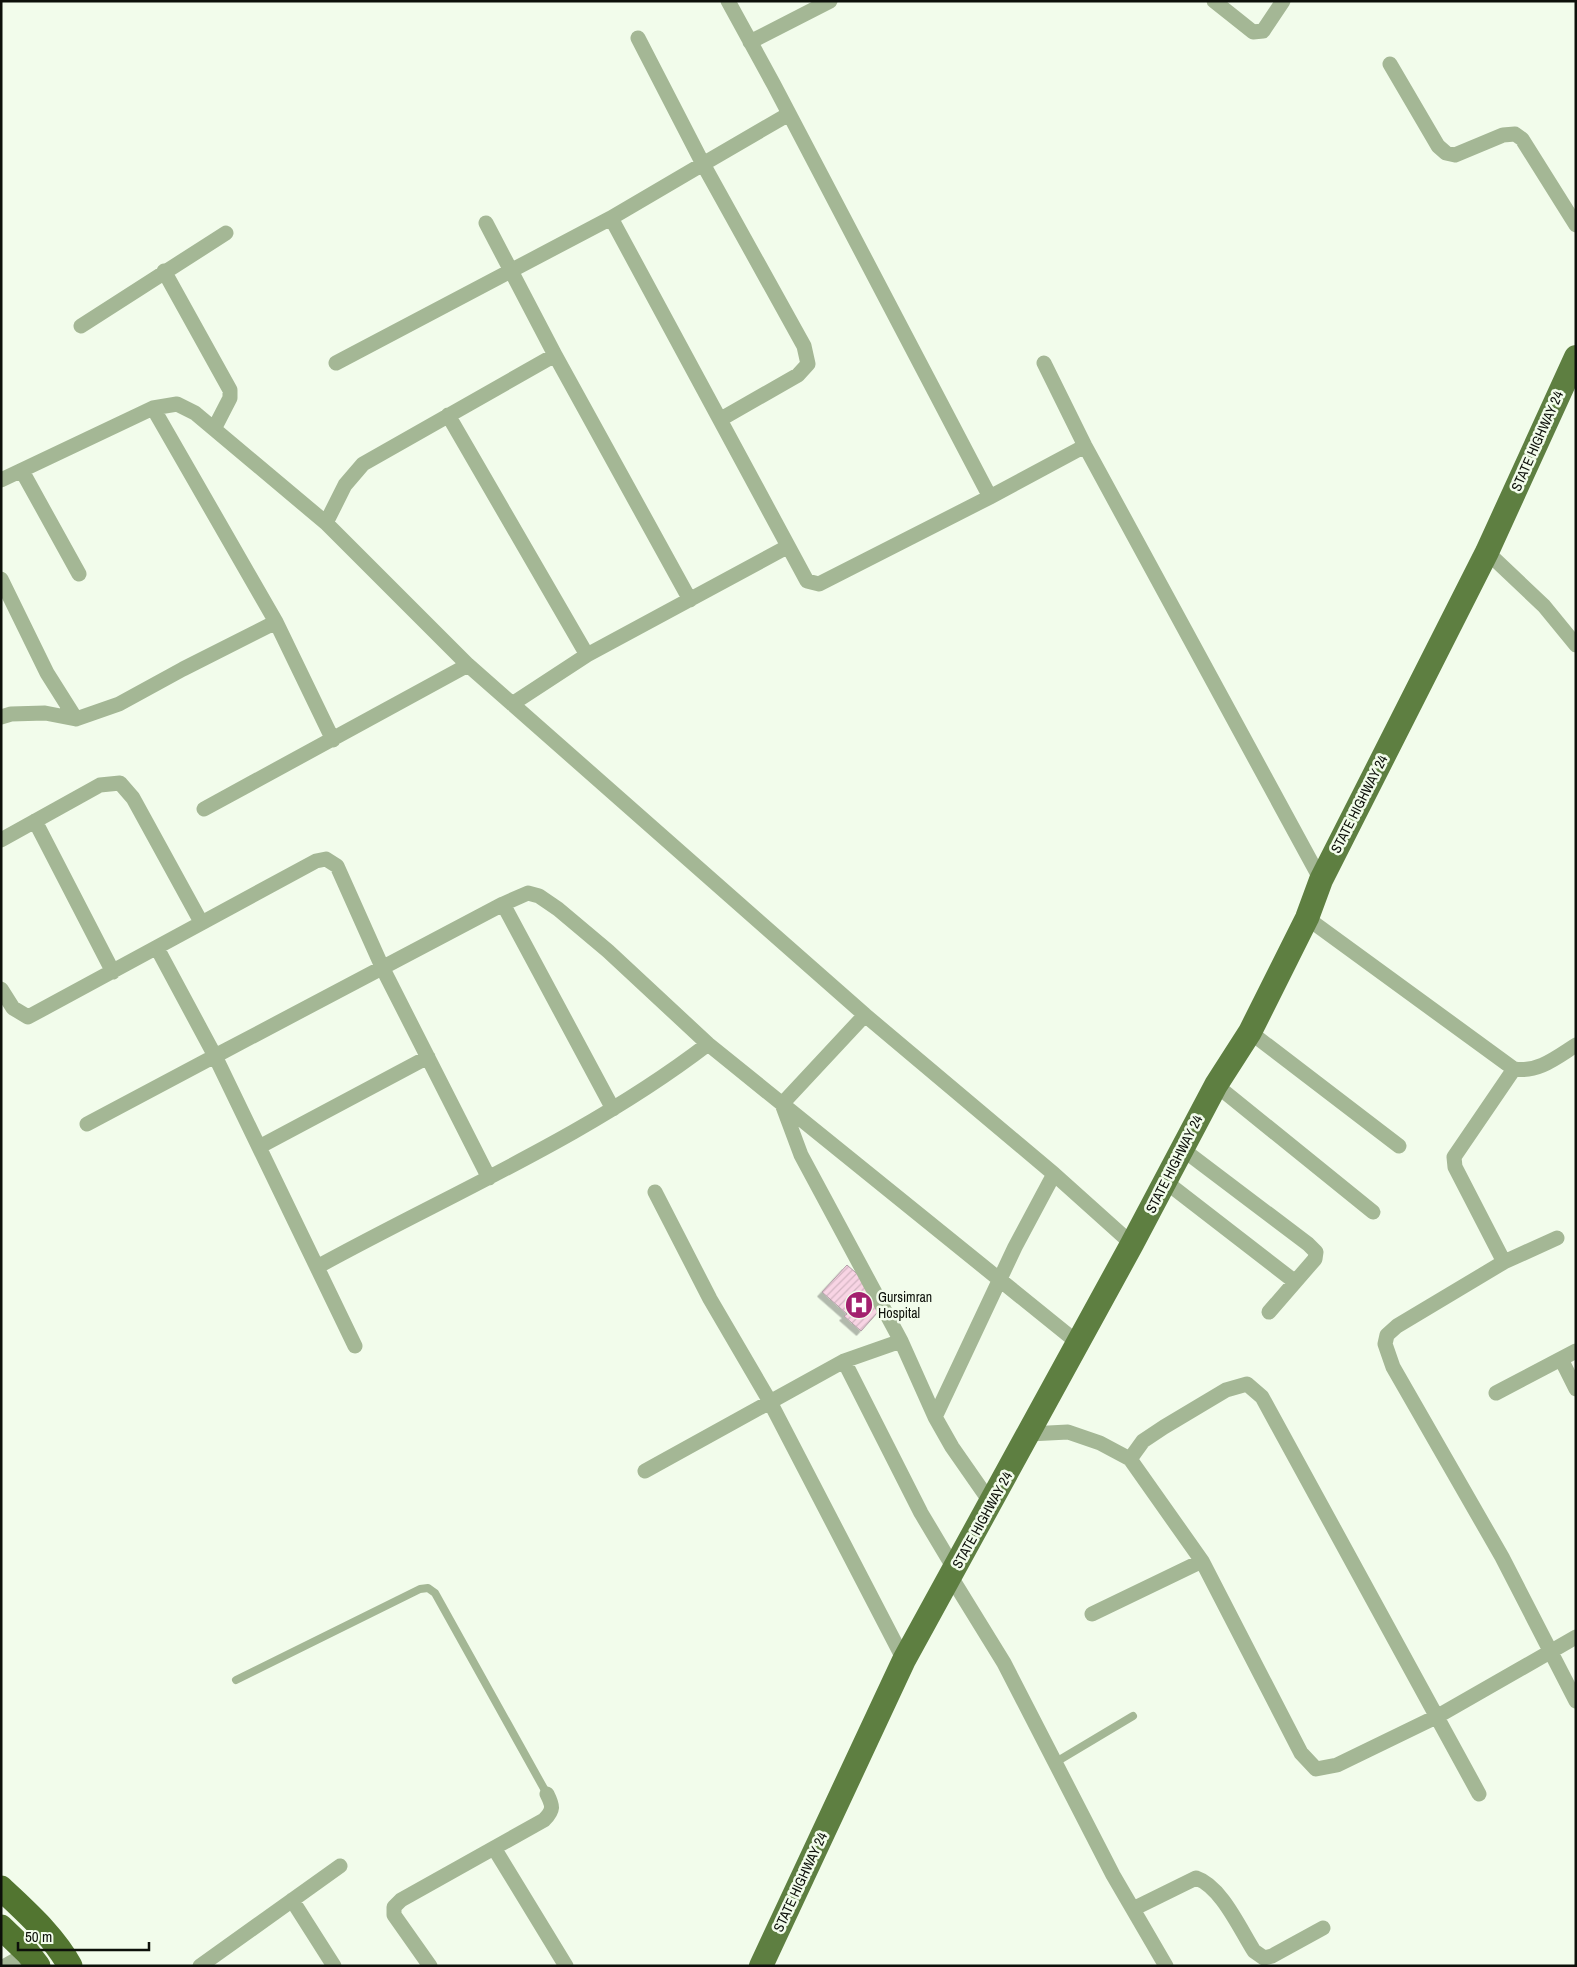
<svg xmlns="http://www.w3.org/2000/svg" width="1577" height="1967" font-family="'Archivo Narrow',sans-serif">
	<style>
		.building { fill: url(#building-hatch); stroke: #b2a0a8; filter: url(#shadow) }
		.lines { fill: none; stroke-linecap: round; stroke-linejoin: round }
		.service { stroke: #a4b795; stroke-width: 8 }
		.minor { stroke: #a4b795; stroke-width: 15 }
		.primary { stroke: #5e7f41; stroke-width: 24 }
		.trunk { stroke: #527530; stroke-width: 25 }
		.labels { text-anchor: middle; stroke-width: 5; stroke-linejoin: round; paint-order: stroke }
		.street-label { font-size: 14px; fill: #0d100a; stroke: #f2fceb }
		.poi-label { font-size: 14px; fill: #0d100a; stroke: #f2fceb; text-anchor: start }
	</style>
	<defs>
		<pattern id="building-hatch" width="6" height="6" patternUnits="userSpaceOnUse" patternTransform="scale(1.25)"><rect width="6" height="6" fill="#f8d4e4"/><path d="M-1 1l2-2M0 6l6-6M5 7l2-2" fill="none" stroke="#d3b5c2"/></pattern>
		<filter id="shadow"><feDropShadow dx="-4.5" dy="4.5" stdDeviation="0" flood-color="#0004"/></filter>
	</defs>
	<rect width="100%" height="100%" fill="#f2fceb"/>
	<path class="building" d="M847,1265L863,1279L878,1312L861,1331L844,1316L847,1314L822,1292Z"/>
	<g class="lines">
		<path class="service" d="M236,1680L420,1589L428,1588L435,1593L547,1794
			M1056,1762L1133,1716"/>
		<path class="minor" d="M728,1L774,85L990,497
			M1214,1L1253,32L1263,31L1283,1
			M638,38L703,164L789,114
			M750,42L830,1
			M1390,64L1438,146L1446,153L1455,155L1503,135L1515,134L1522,139L1576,225
			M611,218L703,164L804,346L808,364L798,375L721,419
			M486,223L555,355L690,600
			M164,271L230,390V398L214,429
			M81,326L226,233
			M336,363L611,218L807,581L819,584L990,497L1085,446
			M1044,363L1085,446L1321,880
			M153,408L276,622L333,740
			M448,415L587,655
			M22,471L79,574
			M1,480L153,408L177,404L195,413L326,523L468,665L865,1015L1054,1174L1132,1244
			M326,523L345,485L363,464L555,355
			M1487,552L1544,606L1576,645
			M1,579L47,673L76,719
			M512,704L587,655L787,547
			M1,717L11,714L45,713L76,719L119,704L183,669L276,622
			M204,809L468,665
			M35,821L113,972
			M1,840L100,785L120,783L133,798L201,922
			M503,904L613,1109
			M1307,918L1514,1069C1538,1073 1557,1057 1576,1045
			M1,989L13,1008L28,1017L316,861L326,859L337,866L383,969L489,1178
			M865,1015L782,1104L801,1155L901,1341L935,1417L952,1447L991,1503
			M1250,1032L1399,1146
			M1514,1069L1454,1157L1455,1167L1504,1262L1397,1326L1387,1335L1385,1344L1393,1367L1502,1557L1576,1701
			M1216,1085L1373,1212
			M87,1124L215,1056L157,948
			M259,1147L428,1057
			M1181,1148L1308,1244L1316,1252L1315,1259L1269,1312
			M1166,1182L1294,1281
			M655,1192L710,1299L769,1400L904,1660
			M1504,1262L1557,1238
			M317,1267C448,1195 588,1136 708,1044
			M355,1346L215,1056L503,904L528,893L539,896L558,909L608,951L708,1044L1078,1343
			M1561,1359L1576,1389
			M844,1361L921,1513L955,1570
			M1496,1393L1576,1351
			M935,1417L1015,1247L1054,1174
			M1029,1434L1068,1432L1100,1443L1130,1459L1202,1561L1301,1753L1316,1769L1337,1765L1438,1716L1576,1637
			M1130,1459L1143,1441L1164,1427L1226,1390L1247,1384L1262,1397L1479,1794
			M645,1471L844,1361L901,1341
			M951,1577L1004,1663L1113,1875L1166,1966
			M1092,1614L1202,1561
			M494,1848L566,1966
			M292,1900L334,1966
			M1133,1909L1196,1878C1221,1886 1240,1929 1254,1951L1264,1958L1272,1956L1323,1928
			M5,1966L28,1953
			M200,1966L340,1866
			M430,1966L394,1915V1907L401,1900L544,1820C554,1810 553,1806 547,1794"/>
		<path class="primary" d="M761,1966L904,1660L1132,1244L1216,1085L1250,1032L1307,918L1321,880L1487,552L1576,357"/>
		<path class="trunk" d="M1,1888C26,1912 53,1935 70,1966
			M1,1927L28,1953L38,1966"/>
	</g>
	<defs>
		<symbol id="hospital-disc" viewBox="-11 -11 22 22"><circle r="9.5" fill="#a3206e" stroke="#f2fceb"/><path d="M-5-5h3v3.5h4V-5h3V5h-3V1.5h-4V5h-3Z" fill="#fff"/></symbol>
	</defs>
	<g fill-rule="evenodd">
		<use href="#hospital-disc" x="843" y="1289" width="32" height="32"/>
	</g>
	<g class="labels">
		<g class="street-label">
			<text transform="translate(1537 441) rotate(-66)" y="5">STATE HIGHWAY 24</text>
			<text transform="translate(1359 804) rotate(-63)" y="5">STATE HIGHWAY 24</text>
			<text transform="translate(1174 1164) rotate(-63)" y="5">STATE HIGHWAY 24</text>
			<text transform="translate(982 1520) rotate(-61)" y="5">STATE HIGHWAY 24</text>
			<text transform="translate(800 1882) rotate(-65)" y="5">STATE HIGHWAY 24</text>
		</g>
		<g class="poi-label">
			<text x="878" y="1302">Gursimran<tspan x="878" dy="16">Hospital</tspan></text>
		</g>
	</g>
	<rect width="1577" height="1967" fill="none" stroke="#0d100a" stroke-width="5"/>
	<path d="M18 1942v8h131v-8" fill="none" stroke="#0d100a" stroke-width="2.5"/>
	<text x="25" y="1942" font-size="15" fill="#0d100a" stroke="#f2fceb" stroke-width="4" paint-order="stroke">50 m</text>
</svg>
